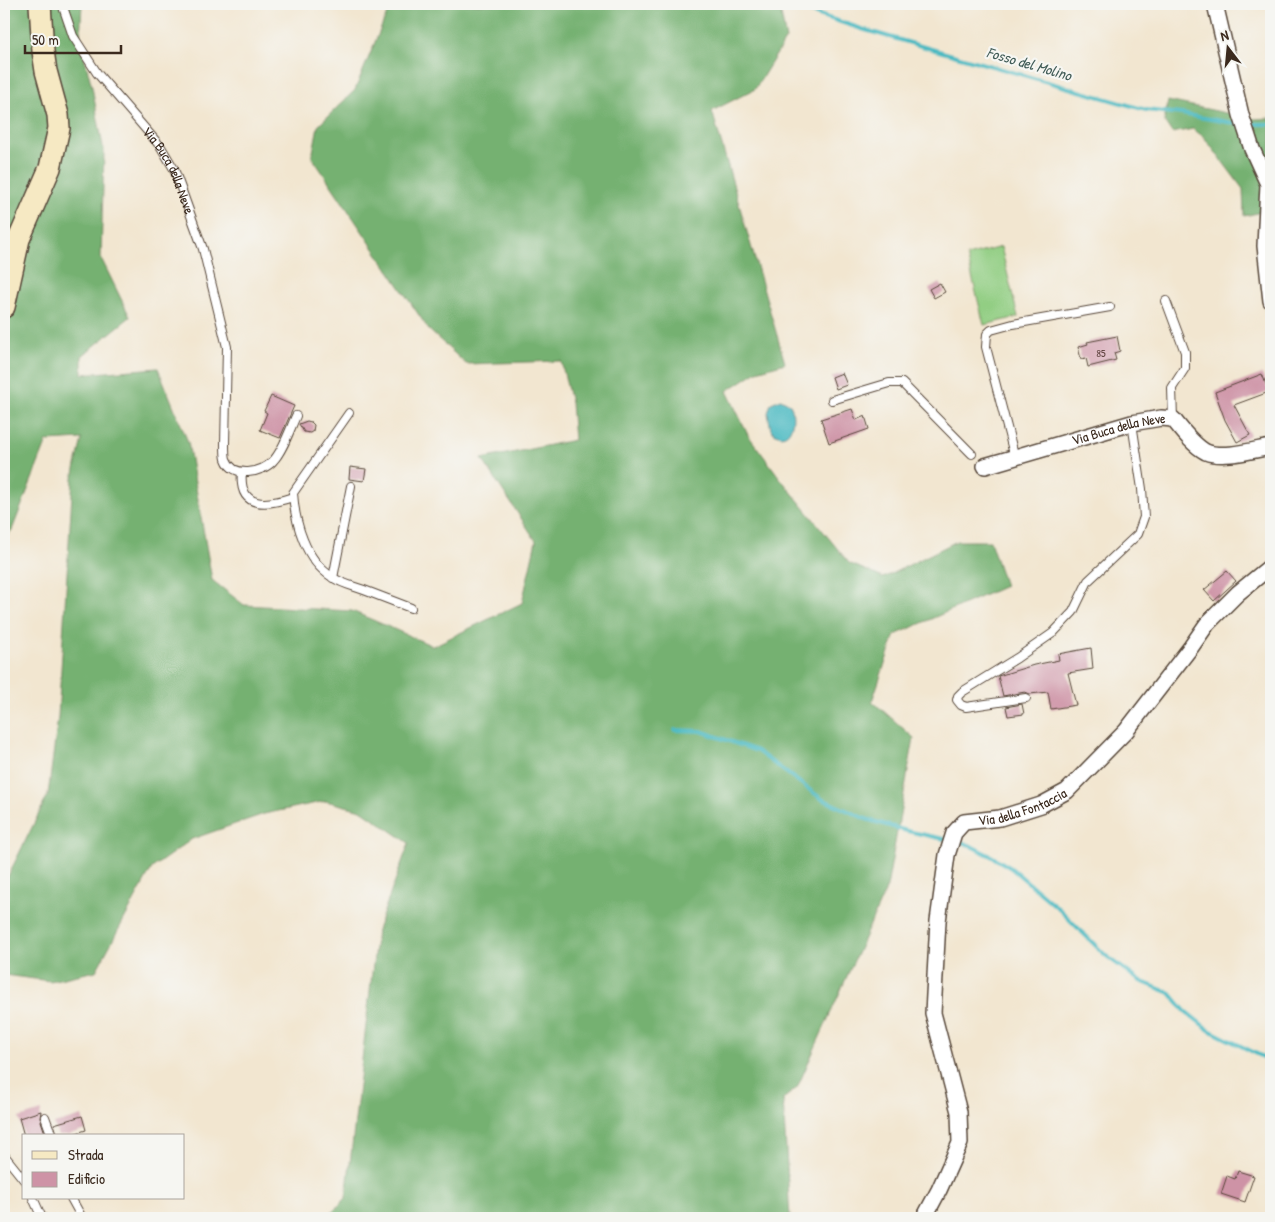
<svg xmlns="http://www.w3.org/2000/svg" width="1275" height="1222" font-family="'Patrick Hand',sans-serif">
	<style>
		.green { fill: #92ce83; stroke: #667c50 }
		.forest { fill: #75b171; stroke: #586e48 }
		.water { fill: #4bbac2; stroke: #437270 }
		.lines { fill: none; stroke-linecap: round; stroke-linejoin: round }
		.stream { stroke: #4bbac2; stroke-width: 4 }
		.building { fill: #ce93a6 }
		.lane-casing { stroke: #564639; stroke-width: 10 }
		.street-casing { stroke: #564639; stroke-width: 18 }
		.secondary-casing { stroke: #564639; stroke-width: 24 }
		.lane { stroke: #fff; stroke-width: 8 }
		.street { stroke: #fff; stroke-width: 15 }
		.secondary { stroke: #f6e9c3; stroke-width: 21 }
		.labels { text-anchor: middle; stroke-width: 4.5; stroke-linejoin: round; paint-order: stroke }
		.number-label { font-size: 11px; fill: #604440 }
		.street-label { font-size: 14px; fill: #3b2a1e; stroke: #f6f6f2 }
		.water-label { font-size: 15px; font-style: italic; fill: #415c57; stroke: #f6f6f2 }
	</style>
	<rect width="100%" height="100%" fill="#f6f6f2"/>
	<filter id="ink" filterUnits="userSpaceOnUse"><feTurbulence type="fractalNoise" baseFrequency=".02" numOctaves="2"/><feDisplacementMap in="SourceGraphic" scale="10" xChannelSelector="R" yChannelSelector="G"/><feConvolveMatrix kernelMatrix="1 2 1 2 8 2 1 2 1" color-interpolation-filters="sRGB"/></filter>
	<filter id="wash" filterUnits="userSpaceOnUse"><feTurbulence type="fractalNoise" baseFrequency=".0096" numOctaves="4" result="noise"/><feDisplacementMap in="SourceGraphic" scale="20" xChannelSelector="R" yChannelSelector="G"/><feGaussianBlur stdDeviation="1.12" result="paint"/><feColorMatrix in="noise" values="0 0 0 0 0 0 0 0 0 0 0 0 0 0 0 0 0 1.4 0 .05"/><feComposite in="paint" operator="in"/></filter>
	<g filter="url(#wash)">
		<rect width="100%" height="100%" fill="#f2e6d0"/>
		<path class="green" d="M1001,247L1018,317L984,325L967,256Z"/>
		<path class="forest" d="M4,4H82L80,40L92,87L104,152L101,258L130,317L82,356V374L158,368L188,442L212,580L244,605L352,611L433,646L522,603L536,541L482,459L574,440L571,403L561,361L466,364L429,330L312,157L318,126L355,90L391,4H779L786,39L755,89L712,111L785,363L757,371L727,391L748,435L780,478L849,563L883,578L957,541H990L1005,586L895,635L872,701L914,738L887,887L797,1088L783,1099L790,1218H327L346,1198L377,930L409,843L361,810L326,801L264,814L192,839L152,868L96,971L50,981L4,975V884L48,795L58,717L73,478L82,439L47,441L12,530L4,539Z
			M1168,101L1255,119L1271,118V210L1244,216L1243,189L1204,137L1193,129L1172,133L1164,121Z"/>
		<path class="water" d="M781,399L790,404C798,419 789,448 771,430L768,413L771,403Z"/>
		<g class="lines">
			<path class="stream" d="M785,4L865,30L1146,110L1181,114L1239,124
				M1248,124H1271
				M675,730L701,731L757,751L822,799L866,819L907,831L949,840
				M956,841L965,843L991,856L1011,868L1058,908L1105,955L1140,981L1170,993L1185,1011L1209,1030L1271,1061"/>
		</g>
		<g id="blocks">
			<path class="building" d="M940,283L945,292L934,298L929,289Z
				M1117,336L1120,351L1114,353L1116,360L1088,367L1086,358L1081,359L1078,347L1088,344L1087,342Z
				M842,373L847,385L836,389L832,377Z
				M1262,374L1269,392L1234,405L1250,435L1237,442L1225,420L1215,392Z
				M271,396L294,406L280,438L260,430L267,413L264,411Z
				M852,409L856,420L865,416L869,429L829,443L821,419Z
				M307,421L311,422L314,425L313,431L310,433L304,432L299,424Z
				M350,467L366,469L364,481L349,479Z
				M1227,571L1236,581L1214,601L1204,590Z
				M1091,648L1093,669L1068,673L1076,705L1051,709L1048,692L1030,694L1025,692L1003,696L998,676L1034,665L1059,660L1058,654Z
				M1022,704L1024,714L1008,716L1006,707Z
				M41,1111L40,1118L46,1136H24L19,1118Z
				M82,1116L86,1130L67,1136H58L54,1124Z
				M1238,1171L1254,1176L1245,1202L1221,1194L1227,1176L1235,1179Z"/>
		</g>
	</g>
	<g filter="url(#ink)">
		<use href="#blocks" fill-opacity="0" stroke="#564639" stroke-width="1"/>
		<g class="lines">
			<defs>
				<g id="lane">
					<path id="s1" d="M62,4L73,36L97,73L161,147L174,169L203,249L227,347L225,444C225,449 225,455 226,459C233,479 262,473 273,461C283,451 290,429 296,416"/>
					<path d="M1166,301L1185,352V368L1172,388L1173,419"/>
					<path d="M832,400L889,383H902L972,454"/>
					<path d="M349,413L293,493C295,523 305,560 332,577C342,584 353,586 364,590C380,596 395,602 411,608"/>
					<path d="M1015,458L986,347L987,334L991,330L1013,324L1110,307"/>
					<path d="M242,472C238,511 269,505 293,497"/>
					<path d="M333,578L351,486"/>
					<path d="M1026,698L966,707L961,705L957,700L958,696L962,692L1017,658L1053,633L1073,612L1088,581L1138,534L1144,517L1142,489L1132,423"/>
					<path d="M45,1117L52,1136"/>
					<path d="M4,1155L24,1180"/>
					<path d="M33,1198L42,1218"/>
					<path d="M71,1198L82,1218"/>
				</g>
				<g id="street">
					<path d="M1215,4L1241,115L1252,149L1268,184L1265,246L1271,301"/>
					<path id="s2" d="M985,466L1132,423L1161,418L1173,419C1182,430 1193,445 1206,452C1223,459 1253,450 1271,447"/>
					<path id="s3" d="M924,1218L939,1190L960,1143L959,1112L933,1013L938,921L947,855L954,833L964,822L1000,818L1041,805L1067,791L1126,731L1191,647L1207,624L1238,593L1271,566"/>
				</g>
				<path id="secondary" d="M4,307L19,239L50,168L59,128L58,115L46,71L43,51L40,4"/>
			</defs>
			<use href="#lane" class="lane-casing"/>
			<use href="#street" class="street-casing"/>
			<use href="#secondary" class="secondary-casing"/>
			<use href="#lane" class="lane"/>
			<use href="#street" class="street"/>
			<use href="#secondary" class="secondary"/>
		</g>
	</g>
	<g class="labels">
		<g class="number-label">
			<text x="1101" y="357">85</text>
		</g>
		<g class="street-label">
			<text dy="5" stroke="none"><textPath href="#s1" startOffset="200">Via Buca della Neve</textPath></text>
			<text dy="5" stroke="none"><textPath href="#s2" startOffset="139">Via Buca della Neve</textPath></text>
			<text dy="5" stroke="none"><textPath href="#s3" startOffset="474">Via della Fontaccia</textPath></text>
		</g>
		<g class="water-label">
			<text transform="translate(1029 64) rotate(16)" y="5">Fosso del Molino</text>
		</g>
	</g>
	<rect width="1275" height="1222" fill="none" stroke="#f6f6f2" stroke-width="20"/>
	<rect x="22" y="1134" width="162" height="65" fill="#f6f6f2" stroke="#aba49d"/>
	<rect x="32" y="1151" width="25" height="8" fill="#f6e9c3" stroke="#aba49d"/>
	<text x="68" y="1160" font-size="15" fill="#3b2a1e">Strada</text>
	<rect x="32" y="1172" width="25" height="15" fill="#ce93a6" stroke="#aba49d"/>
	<text x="68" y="1184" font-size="15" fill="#3b2a1e">Edificio</text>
	<g transform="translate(1228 48) rotate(344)" stroke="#f6f6f2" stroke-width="4" paint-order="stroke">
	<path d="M0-4L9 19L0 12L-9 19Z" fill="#3b2a1e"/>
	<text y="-8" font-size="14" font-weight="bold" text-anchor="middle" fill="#3b2a1e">N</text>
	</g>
	<path d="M25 45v8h96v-8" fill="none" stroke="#3b2a1e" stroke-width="2.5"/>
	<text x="32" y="45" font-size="15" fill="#3b2a1e" stroke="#f6f6f2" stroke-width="4" paint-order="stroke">50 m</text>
</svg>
